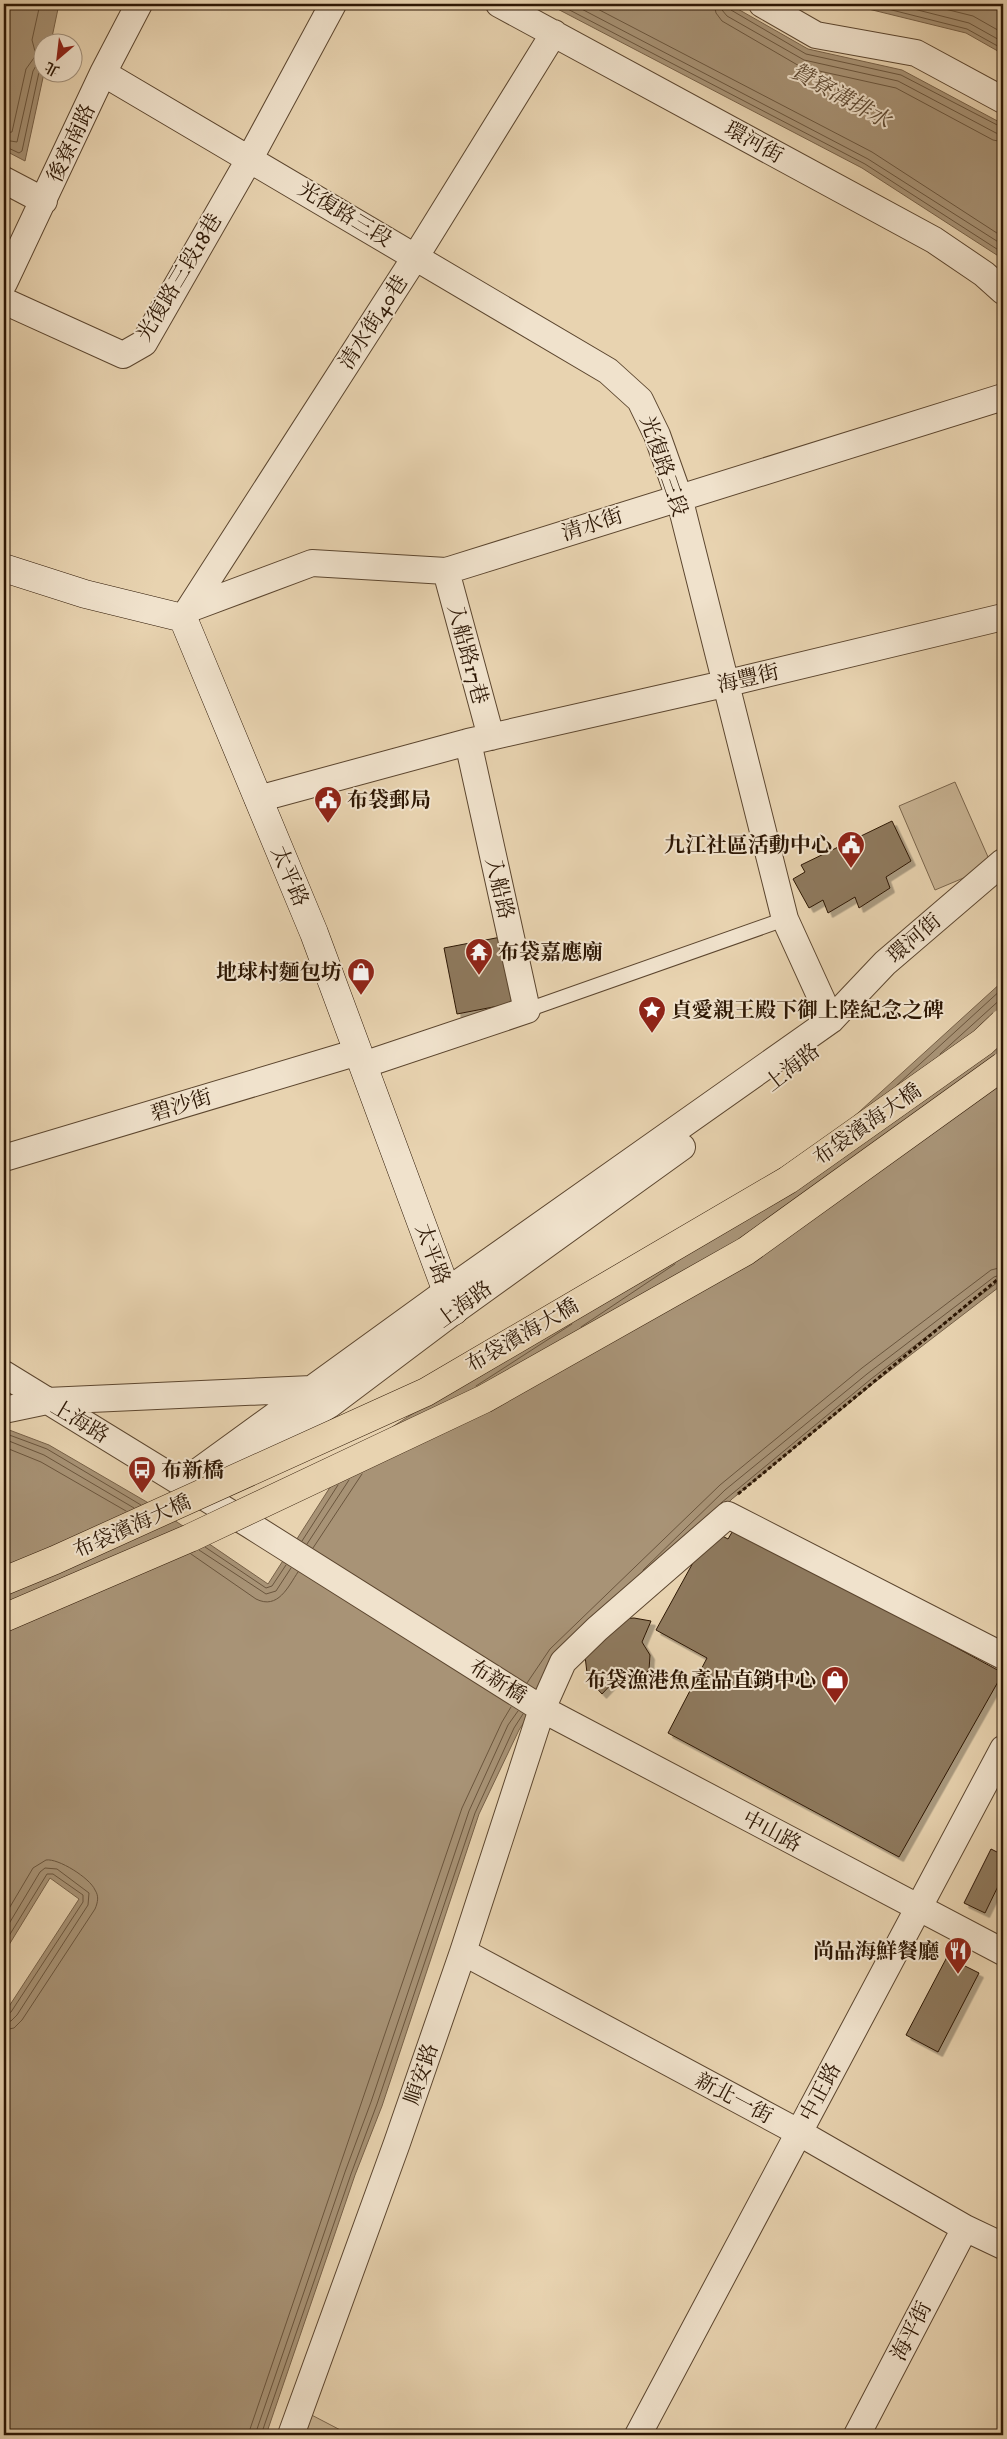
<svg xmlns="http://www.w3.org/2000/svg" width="1007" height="2439" font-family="'IM FELL DW Pica','Noto Serif TC',serif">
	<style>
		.green { fill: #c8b393; stroke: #7a654c }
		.water { fill: #a89376; stroke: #776148 }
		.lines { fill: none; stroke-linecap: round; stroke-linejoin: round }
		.shore { stroke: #6a553d; stroke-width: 1 }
		.building { fill: #8e795d; stroke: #2d1704; filter: url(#shadow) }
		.service-casing { stroke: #5c462f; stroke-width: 16 }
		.minor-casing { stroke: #5c462f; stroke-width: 28 }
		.secondary-casing { stroke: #2d1704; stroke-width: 29 }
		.path { stroke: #2d1704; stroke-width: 3; stroke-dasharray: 4 2.5; stroke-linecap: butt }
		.service { stroke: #f0e2cc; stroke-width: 14 }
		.minor { stroke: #f0e2cc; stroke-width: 26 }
		.secondary { stroke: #f0e2cc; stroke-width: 28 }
		.trunk-bridge-casing { stroke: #2d1704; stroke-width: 29; stroke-linecap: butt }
		.trunk-bridge { stroke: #e8d3b0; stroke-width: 28 }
		.labels { text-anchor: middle; stroke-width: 4; stroke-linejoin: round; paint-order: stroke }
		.street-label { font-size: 21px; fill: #2d1704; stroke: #f0e2cc }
		.poi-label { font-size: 21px; font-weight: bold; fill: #2d1704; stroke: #f0e2cc; text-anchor: start }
		.water-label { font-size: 22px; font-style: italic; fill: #5e4932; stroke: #f0e2cc }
	</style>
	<defs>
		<filter id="shadow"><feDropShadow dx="4.5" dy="4.5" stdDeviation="0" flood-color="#0004"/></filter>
	</defs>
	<rect width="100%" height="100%" fill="#e8d3b0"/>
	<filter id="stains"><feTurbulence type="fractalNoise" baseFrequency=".004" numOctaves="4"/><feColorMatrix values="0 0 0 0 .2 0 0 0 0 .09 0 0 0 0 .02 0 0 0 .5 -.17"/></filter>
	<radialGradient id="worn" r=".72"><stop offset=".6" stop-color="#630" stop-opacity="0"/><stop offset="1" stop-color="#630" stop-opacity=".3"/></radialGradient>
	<path class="green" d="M955,782L992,866L935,890L899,806Z
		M300,2409L350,2435H292Z"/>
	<path class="water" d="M4,4H59L51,42H42L44,73L25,161L4,150Z
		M548,4H729L808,49L902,70L1003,124V259L862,168Z
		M848,4H1003V54L966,33Z
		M1003,981V1284L874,1383L732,1499L563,1662L519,1730L479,1814L382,2106L355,2175L266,2435H4V2014L79,1899L50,1878L4,1953V1428L49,1445L152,1505L268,1584L352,1453L599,1293L848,1122Z"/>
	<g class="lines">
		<path class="shore" d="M558,4L865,164L1003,253
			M572,4L868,159L1003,245
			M588,4L872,152L1003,237
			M714,4L716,13L722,21L801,67L896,88L993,140L1003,142
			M721,4L722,10L727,16L804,60L898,81L996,133L1003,135
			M728,4L731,10L806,54L901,75L1003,128
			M868,4L967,29L1003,49
			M894,4L969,23L1003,42
			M925,4L973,16L1003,33
			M4,133L12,132L26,69L36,55L32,40L40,4
			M4,140L17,142L33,71L37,64L42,62
			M4,146L19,153L22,151L39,72L42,68
			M940,1054L1003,997
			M897,1085L1003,988
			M581,1327L675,1264
			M476,1386L572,1324
			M4,1433L47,1449L141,1505
			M4,1439L44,1455L134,1508
			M4,1447L41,1462L126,1511
			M721,1503L871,1379L998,1282L1003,1281
			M302,1541L338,1485
			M307,1544L349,1480
			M205,1547L266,1588L272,1586L286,1565
			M313,1548L362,1474
			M199,1550L266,1594L276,1591L291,1568
			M191,1554L256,1599C278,1610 288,1587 298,1572
			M643,1570L725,1490L867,1374L994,1277L1003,1274
			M527,1683L550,1649L720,1485L862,1368L991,1270L1003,1267
			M4,1917L33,1868L46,1860C58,1858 90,1878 95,1890C99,1896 98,1902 95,1909L22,2020L14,2028L4,2030
			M4,1932L40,1872L45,1868L57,1869L89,1893L88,1905L17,2015L11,2021L4,2022
			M4,1944L47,1874H53L83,1895V1902L11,2012L4,2016
			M248,2435L462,1808L502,1722L511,1707
			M255,2435L345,2172L371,2102L469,1811L508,1725L518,1711
			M261,2435L351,2174L377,2104L475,1813L514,1728L523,1714"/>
	</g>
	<path class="building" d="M892,821L911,861L886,877L890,888L859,908L855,897L828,913L823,900L809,908L793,879L805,872L801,865Z
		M501,937L514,1003L457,1014L444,948Z
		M735,1527L1003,1673L899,1857L668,1733L707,1658L656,1630L711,1530L728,1539Z
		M634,1618L651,1621L642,1642L650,1655L649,1670L638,1681L630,1684L615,1680L602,1694L592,1683L587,1673L585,1656L619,1619Z
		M991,1849L1003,1855V1876L985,1913L964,1903Z
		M947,1957L979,1973L938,2052L906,2035Z"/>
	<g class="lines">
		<defs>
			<path id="service" d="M527,1010L785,919"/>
			<path id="minor" d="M499,4L934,240L984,274L1003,291
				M762,4L816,35L916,53L1003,100
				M103,73L608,371L640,400L657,435L679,497L785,919L831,1020
				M4,180L44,201
				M4,283L103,73L139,4
				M4,301L123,355L144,343L250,158L333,4
				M446,571L491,737
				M189,609L312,563L446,571L1003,397
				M189,609L416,256L554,33
				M258,799L468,742L724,684L1003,617
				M363,1065L527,1010L468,742
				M4,1158L358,1052
				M4,1374L250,1525L542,1709L1003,1952
				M4,1410L47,1401L312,1389
				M235,1464L329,1405L454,1311L682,1147
				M182,1483L447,1291L831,1020L885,963L1003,862
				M463,1952L798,2132L965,2228L1003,2246
				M291,2435L397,2143L463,1952L542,1709L563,1662L597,1629L728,1515L1003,1656
				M638,2435L1003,1749
				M857,2435L965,2228"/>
			<path id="secondary" d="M4,568L85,594L183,618L314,933L454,1311"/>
		</defs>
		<use href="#service" class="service-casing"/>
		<use href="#minor" class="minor-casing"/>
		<use href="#secondary" class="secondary-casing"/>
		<path class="path" d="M738,1494L1003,1275"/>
		<use href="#service" class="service"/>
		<use href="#minor" class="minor"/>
		<use href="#secondary" class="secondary"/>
		<defs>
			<path id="trunk-bridge" d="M4,1581L55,1560L426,1392L788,1180L983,1042L1003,1023
				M4,1618L190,1538L484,1399L746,1251L1003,1066"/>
		</defs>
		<use href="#trunk-bridge" class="trunk-bridge-casing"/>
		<use href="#trunk-bridge" class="trunk-bridge"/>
	</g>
	<defs>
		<symbol id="civic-pin" viewBox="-11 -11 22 30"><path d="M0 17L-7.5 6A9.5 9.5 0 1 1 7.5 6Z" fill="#8f2418" stroke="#f0e2cc"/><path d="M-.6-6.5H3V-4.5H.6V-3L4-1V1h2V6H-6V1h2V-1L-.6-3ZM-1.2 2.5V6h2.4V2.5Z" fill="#fff"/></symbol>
		<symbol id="temple-pin" viewBox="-11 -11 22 30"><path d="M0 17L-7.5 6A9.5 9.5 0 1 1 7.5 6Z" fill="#8f2418" stroke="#f0e2cc"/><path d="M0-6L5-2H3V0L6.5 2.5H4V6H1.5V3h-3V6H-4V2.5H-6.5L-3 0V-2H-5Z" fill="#fff"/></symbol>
		<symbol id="shop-pin" viewBox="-11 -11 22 30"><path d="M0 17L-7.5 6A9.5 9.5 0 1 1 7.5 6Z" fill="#8f2418" stroke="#f0e2cc"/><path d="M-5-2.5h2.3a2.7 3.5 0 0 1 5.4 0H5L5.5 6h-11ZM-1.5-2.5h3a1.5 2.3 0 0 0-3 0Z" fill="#fff"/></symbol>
		<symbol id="sight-pin" viewBox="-11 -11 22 30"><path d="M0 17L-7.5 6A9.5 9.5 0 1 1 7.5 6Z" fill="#8f2418" stroke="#f0e2cc"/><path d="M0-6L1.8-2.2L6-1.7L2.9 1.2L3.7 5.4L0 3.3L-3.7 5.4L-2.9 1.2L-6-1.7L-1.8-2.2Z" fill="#fff"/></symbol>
		<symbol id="bus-pin" viewBox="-11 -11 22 30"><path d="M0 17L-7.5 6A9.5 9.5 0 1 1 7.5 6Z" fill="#8f2418" stroke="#f0e2cc"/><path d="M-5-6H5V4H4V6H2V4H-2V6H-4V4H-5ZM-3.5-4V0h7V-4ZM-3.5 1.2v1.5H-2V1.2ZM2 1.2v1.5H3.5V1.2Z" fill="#fff"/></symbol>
		<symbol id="restaurant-pin" viewBox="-11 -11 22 30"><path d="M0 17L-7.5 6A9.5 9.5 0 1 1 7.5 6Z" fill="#8f2418" stroke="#f0e2cc"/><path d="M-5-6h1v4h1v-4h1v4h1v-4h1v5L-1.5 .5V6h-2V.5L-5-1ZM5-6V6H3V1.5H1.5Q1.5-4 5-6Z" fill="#fff"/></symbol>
	</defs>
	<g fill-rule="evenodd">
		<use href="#civic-pin" x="312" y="784" width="32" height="43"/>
		<use href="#civic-pin" x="835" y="829" width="32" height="43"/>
		<use href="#temple-pin" x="463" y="936" width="32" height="43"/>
		<use href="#shop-pin" x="345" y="956" width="32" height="43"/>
		<use href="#sight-pin" x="636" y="994" width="32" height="43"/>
		<use href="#bus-pin" x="126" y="1454" width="32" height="43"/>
		<use href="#shop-pin" x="819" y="1664" width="32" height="43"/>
		<use href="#restaurant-pin" x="942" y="1935" width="32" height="43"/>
	</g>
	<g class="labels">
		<g class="street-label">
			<text transform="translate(754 142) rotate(29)" y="7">環河街</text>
			<text transform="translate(71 143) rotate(-65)" y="7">後寮南路</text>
			<text transform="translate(345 214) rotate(31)" y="7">光復路三段</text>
			<text transform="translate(179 277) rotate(-59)" y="7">光復路三段18巷</text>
			<text transform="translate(373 322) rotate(-57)" y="7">清水街40巷</text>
			<text transform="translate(664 466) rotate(71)" y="7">光復路三段</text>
			<text transform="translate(592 524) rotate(-18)" y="7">清水街</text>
			<text transform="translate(468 654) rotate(75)" y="7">入船路17巷</text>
			<text transform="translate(748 678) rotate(-13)" y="7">海豐街</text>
			<text transform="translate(290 876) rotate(67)" y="7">太平路</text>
			<text transform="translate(500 888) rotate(77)" y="7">入船路</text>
			<text transform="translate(914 938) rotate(-41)" y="7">環河街</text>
			<text transform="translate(792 1067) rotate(-38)" y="7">上海路</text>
			<text transform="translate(181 1105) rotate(-17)" y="7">碧沙街</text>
			<text transform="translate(867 1124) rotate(-35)" y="7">布袋濱海大橋</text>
			<text transform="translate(433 1254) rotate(70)" y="7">太平路</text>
			<text transform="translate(464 1304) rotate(-36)" y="7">上海路</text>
			<text transform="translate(522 1335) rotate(-30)" y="7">布袋濱海大橋</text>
			<text transform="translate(80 1421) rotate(31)" y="7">上海路</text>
			<text transform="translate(132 1526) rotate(-24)" y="7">布袋濱海大橋</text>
			<text transform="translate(498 1681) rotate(32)" y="7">布新橋</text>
			<text transform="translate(772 1831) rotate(28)" y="7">中山路</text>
			<text transform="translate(421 2074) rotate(-71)" y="7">順安路</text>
			<text transform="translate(820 2092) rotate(-62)" y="7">中正路</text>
			<text transform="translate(734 2098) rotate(28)" y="7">新北一街</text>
			<text transform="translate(911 2331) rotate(-63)" y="7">海平街</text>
		</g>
		<g class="poi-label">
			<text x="347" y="807">布袋郵局</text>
			<text x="832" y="852" text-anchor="end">九江社區活動中心</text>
			<text x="498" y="959">布袋嘉應廟</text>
			<text x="342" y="979" text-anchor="end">地球村麵包坊</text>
			<text x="671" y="1017">貞愛親王殿下御上陸紀念之碑</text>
			<text x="161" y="1477">布新橋</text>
			<text x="816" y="1687" text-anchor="end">布袋漁港魚產品直銷中心</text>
			<text x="939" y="1958" text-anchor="end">尚品海鮮餐廳</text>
		</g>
		<g class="water-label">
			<text transform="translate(841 95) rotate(29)" y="8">贊寮溝排水</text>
		</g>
	</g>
	<rect width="1007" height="2439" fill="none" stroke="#e8d3b0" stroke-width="20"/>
	<rect x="5" y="5" width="997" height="2429" fill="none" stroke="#2d1704" stroke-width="2.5"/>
	<rect x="10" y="10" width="987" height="2419" fill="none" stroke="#2d1704"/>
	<g transform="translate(58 58) rotate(208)"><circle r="24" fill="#f0e2cc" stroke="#a2917c"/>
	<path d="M0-4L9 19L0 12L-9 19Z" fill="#8f2418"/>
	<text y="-8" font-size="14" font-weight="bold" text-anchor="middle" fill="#2d1704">北</text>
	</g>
	<rect width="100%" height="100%" filter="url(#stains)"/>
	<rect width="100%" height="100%" fill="url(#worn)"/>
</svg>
